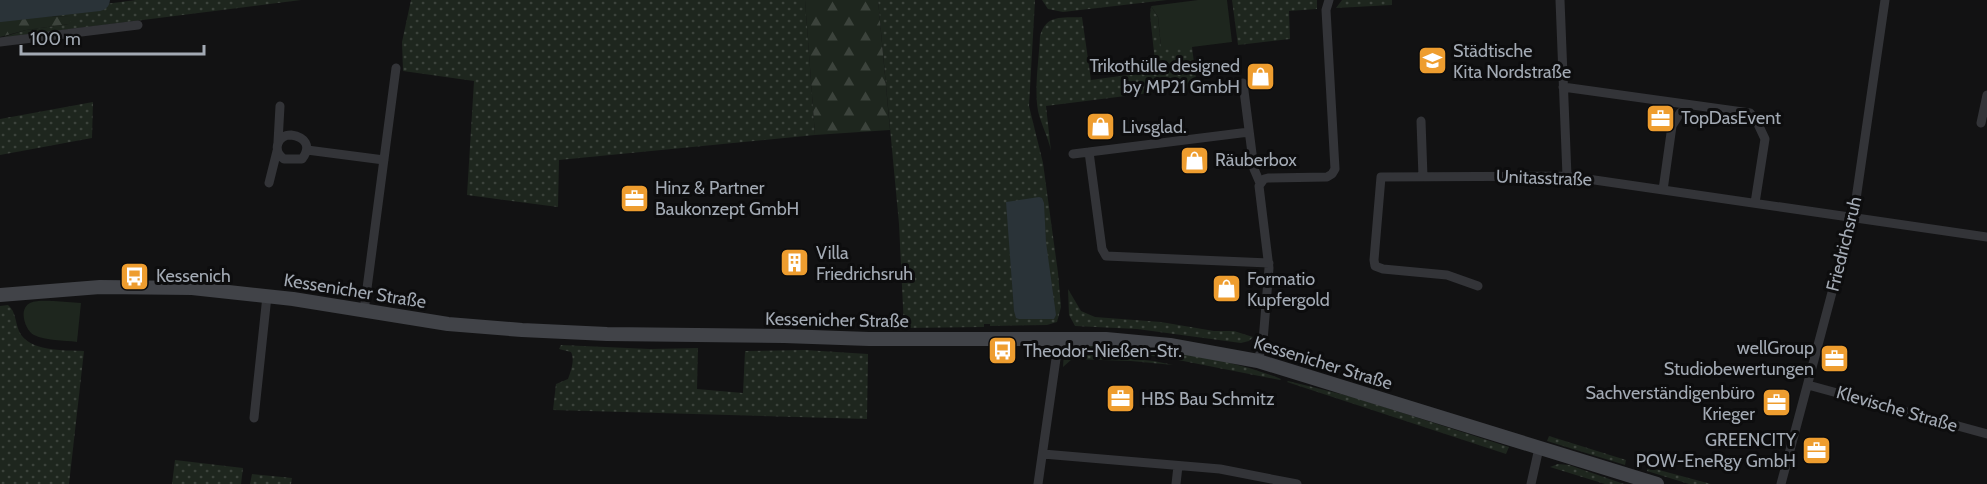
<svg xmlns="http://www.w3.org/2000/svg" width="1987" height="484" font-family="Cabin,sans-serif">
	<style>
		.grass { fill: url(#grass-dots) }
		.forest { fill: url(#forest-firs) }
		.park { fill: #1e261e }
		.water { fill: #2a3338 }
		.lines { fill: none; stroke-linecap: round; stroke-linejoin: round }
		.river { stroke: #2a3338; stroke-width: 22 }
		.street { stroke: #333438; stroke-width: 9 }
		.secondary { stroke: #414348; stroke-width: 14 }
		.labels { text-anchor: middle; stroke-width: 6; stroke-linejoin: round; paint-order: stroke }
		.poi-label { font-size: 18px; fill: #a3aab4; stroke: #0d0d0e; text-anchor: start }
		.street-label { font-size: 18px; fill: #a3aab4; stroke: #0d0d0e }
	</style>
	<defs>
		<pattern id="grass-dots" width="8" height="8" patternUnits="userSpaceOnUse" patternTransform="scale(1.5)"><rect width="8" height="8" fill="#1e261e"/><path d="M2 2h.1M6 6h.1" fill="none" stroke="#3c433c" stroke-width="1.8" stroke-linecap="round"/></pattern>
		<pattern id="forest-firs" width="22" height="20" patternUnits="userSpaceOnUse" patternTransform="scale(1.5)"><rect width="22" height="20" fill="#1e261e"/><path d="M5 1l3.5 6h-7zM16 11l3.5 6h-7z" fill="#3c433c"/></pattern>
	</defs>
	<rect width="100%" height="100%" fill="#121213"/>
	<path class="grass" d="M136,0H301L0,38L26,30L69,24L70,16L36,17L21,15Z
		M411,0H805L815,135L559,160L558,207L467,195L474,81L403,71L402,42Z
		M878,0H1035L1029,106L1043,163L1058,273L1061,307L1057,322L1047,325L990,326V324H984V327L904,328L899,224Z
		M1042,0H1167L1063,12L1048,9Z
		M1232,0H1317V9L1289,11L1290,39L1238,45Z
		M1342,0H1392V5L1336,8Z
		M1151,6L1158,17L1161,47H1192L1197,87L1046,106L1051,151C1048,137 1041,124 1038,111C1034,87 1039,60 1040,36C1046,14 1062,18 1082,17L1091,80L1156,71L1150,15Z
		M93,102L92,138L0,155V119Z
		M1068,289L1081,311L1095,317L1161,322L1214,331H1234L1253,337L1249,341L1241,343L1137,329L1075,326L1069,315Z
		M8,305C16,312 15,321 19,331C28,352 64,350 84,351L69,484H0V306Z
		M1084,344C1152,349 1218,354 1281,379L1280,380L1163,357L1069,348Z
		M561,345L650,349L698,348L697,389L743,393L745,351L805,350L868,354L867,419L553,410L556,384L568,379C571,371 575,360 571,352L559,349Z
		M1273,345L1317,358L1316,367L1278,353Z
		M1064,352L1154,361L1173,365L1131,361L1072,359L1063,367Z
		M1288,381L1353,397L1509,447L1506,454L1287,382Z
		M1549,436L1626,460L1625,465L1547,441Z
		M175,460L243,468L241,484H172Z
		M1558,464L1569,465L1624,484H1605L1550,467Z
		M1648,467L1711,484H1689L1647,471Z
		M252,474L292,478L291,484H250Z"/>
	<path class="forest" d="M805,0H878L890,130L815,135Z
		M21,15L36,17L70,16L73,18L69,24L26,30L0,37V17Z"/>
	<path class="park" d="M1198,0H1227L1232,42L1192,47H1161L1158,17L1151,6Z
		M54,301L81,303L77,342C63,340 46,341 34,335C25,330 18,309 30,303C36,300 48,301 54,301Z"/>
	<path class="water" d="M1039,197L1042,198L1044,203L1046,242L1056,315L1054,319H1019L1016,318L1014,311L1006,202Z"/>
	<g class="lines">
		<path class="river" d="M0,11L99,0"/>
		<path class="street" d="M1560,0L1567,176
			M0,42L138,25
			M1243,83L1254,169L1260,183
			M1563,87L1750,113L1758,124L1765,139L1755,203
			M1421,121L1423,177
			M1981,123L1987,95
			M291,135C305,137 312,146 302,159H284C272,151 277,135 291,135Z
			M278,142L280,106
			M307,150L384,160
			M1089,152L1102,249L1106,256L1269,263
			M1073,154L1249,132
			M269,183L277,151
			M1663,190L1672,126L1680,113L1691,105
			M1478,286L1447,275L1383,269L1375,266L1374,260L1381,177L1567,176L1987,237
			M364,311L396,68
			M1258,361L1263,341L1269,268L1259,186L1264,179L1268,178L1327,177L1332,174L1335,169L1326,10L1329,0
			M1808,385L1987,434
			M254,418L267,296
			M1043,454L1220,469L1297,484
			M1038,484L1059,338
			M1176,484L1178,466
			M1531,484L1539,448
			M1781,484L1855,206L1885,0"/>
		<path class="secondary" d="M0,295L100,287L192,288L293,299L448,324L522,330L607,334L784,336L869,339H1106L1170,345L1258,361L1657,484"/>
	</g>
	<defs>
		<symbol id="school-square" viewBox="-11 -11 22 22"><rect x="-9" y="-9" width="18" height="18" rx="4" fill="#ee9d2f" stroke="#0d0d0e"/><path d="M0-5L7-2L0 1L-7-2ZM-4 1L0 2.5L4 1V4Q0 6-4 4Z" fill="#fff"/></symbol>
		<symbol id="shop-square" viewBox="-11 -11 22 22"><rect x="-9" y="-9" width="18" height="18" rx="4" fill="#ee9d2f" stroke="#0d0d0e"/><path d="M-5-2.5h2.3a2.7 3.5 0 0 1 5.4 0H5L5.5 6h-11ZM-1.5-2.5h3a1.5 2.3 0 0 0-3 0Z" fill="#fff"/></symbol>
		<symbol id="office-square" viewBox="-11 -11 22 22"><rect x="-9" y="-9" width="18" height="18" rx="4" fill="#ee9d2f" stroke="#0d0d0e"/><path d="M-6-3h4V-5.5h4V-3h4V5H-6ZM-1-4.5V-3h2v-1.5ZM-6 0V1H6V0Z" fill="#fff"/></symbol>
		<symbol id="building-square" viewBox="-11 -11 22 22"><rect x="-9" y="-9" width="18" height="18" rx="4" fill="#ee9d2f" stroke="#0d0d0e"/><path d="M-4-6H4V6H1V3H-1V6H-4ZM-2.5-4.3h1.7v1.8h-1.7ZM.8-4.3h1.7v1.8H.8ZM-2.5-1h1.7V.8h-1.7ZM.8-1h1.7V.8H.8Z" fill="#fff"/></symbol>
		<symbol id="bus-square" viewBox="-11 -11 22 22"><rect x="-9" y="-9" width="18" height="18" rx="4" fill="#ee9d2f" stroke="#0d0d0e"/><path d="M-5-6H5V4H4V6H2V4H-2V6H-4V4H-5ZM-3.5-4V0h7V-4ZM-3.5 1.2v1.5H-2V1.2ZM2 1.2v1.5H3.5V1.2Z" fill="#fff"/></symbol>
	</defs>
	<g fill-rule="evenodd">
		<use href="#school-square" x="1416" y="44" width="33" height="33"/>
		<use href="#shop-square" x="1244" y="60" width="33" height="33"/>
		<use href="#office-square" x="1644" y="102" width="33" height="33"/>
		<use href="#shop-square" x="1084" y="110" width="33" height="33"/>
		<use href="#shop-square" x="1178" y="144" width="33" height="33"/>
		<use href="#office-square" x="618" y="182" width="33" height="33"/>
		<use href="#building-square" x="778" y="246" width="33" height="33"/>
		<use href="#bus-square" x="118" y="260" width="33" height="33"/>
		<use href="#shop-square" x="1210" y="272" width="33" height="33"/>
		<use href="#bus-square" x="986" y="334" width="33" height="33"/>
		<use href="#office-square" x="1818" y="342" width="33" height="33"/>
		<use href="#office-square" x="1104" y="382" width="33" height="33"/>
		<use href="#office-square" x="1760" y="386" width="33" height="33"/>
		<use href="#office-square" x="1800" y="434" width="33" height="33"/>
	</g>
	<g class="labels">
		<g class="poi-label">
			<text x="1453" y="57">Städtische<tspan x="1453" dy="21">Kita Nordstraße</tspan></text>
			<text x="1240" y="72" text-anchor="end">Trikothülle designed<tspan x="1240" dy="21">by MP21 GmbH</tspan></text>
			<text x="1681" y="124">TopDasEvent</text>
			<text x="1122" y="133">Livsglad.</text>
			<text x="1215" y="166">Räuberbox</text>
			<text x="655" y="194">Hinz &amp; Partner<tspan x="655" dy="21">Baukonzept GmbH</tspan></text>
			<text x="816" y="259">Villa<tspan x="816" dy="21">Friedrichsruh</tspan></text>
			<text x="156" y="282">Kessenich</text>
			<text x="1247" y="285">Formatio<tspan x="1247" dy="21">Kupfergold</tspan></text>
			<text x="1814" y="354" text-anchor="end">wellGroup<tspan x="1814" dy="21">Studiobewertungen</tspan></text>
			<text x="1023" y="357">Theodor-Nießen-Str.</text>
			<text x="1755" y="399" text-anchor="end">Sachverständigenbüro<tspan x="1755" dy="21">Krieger</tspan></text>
			<text x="1141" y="405">HBS Bau Schmitz</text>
			<text x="1796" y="446" text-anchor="end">GREENCITY<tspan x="1796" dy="21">POW-EneRgy GmbH</tspan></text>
		</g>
		<g class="street-label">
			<text transform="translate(1544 178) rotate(2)" y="6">Unitasstraße</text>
			<text transform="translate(1844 244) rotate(-76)" y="6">Friedrichsruh</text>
			<text transform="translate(355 291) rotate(9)" y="6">Kessenicher Straße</text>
			<text transform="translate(837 320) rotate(1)" y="6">Kessenicher Straße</text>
			<text transform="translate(1323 363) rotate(17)" y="6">Kessenicher Straße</text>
			<text transform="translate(1897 409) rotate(16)" y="6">Klevische Straße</text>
		</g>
	</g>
	<path d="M21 45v9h183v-9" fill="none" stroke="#a3aab4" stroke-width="3"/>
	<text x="30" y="45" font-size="18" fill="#a3aab4" stroke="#0d0d0e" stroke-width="4.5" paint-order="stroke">100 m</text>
</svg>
